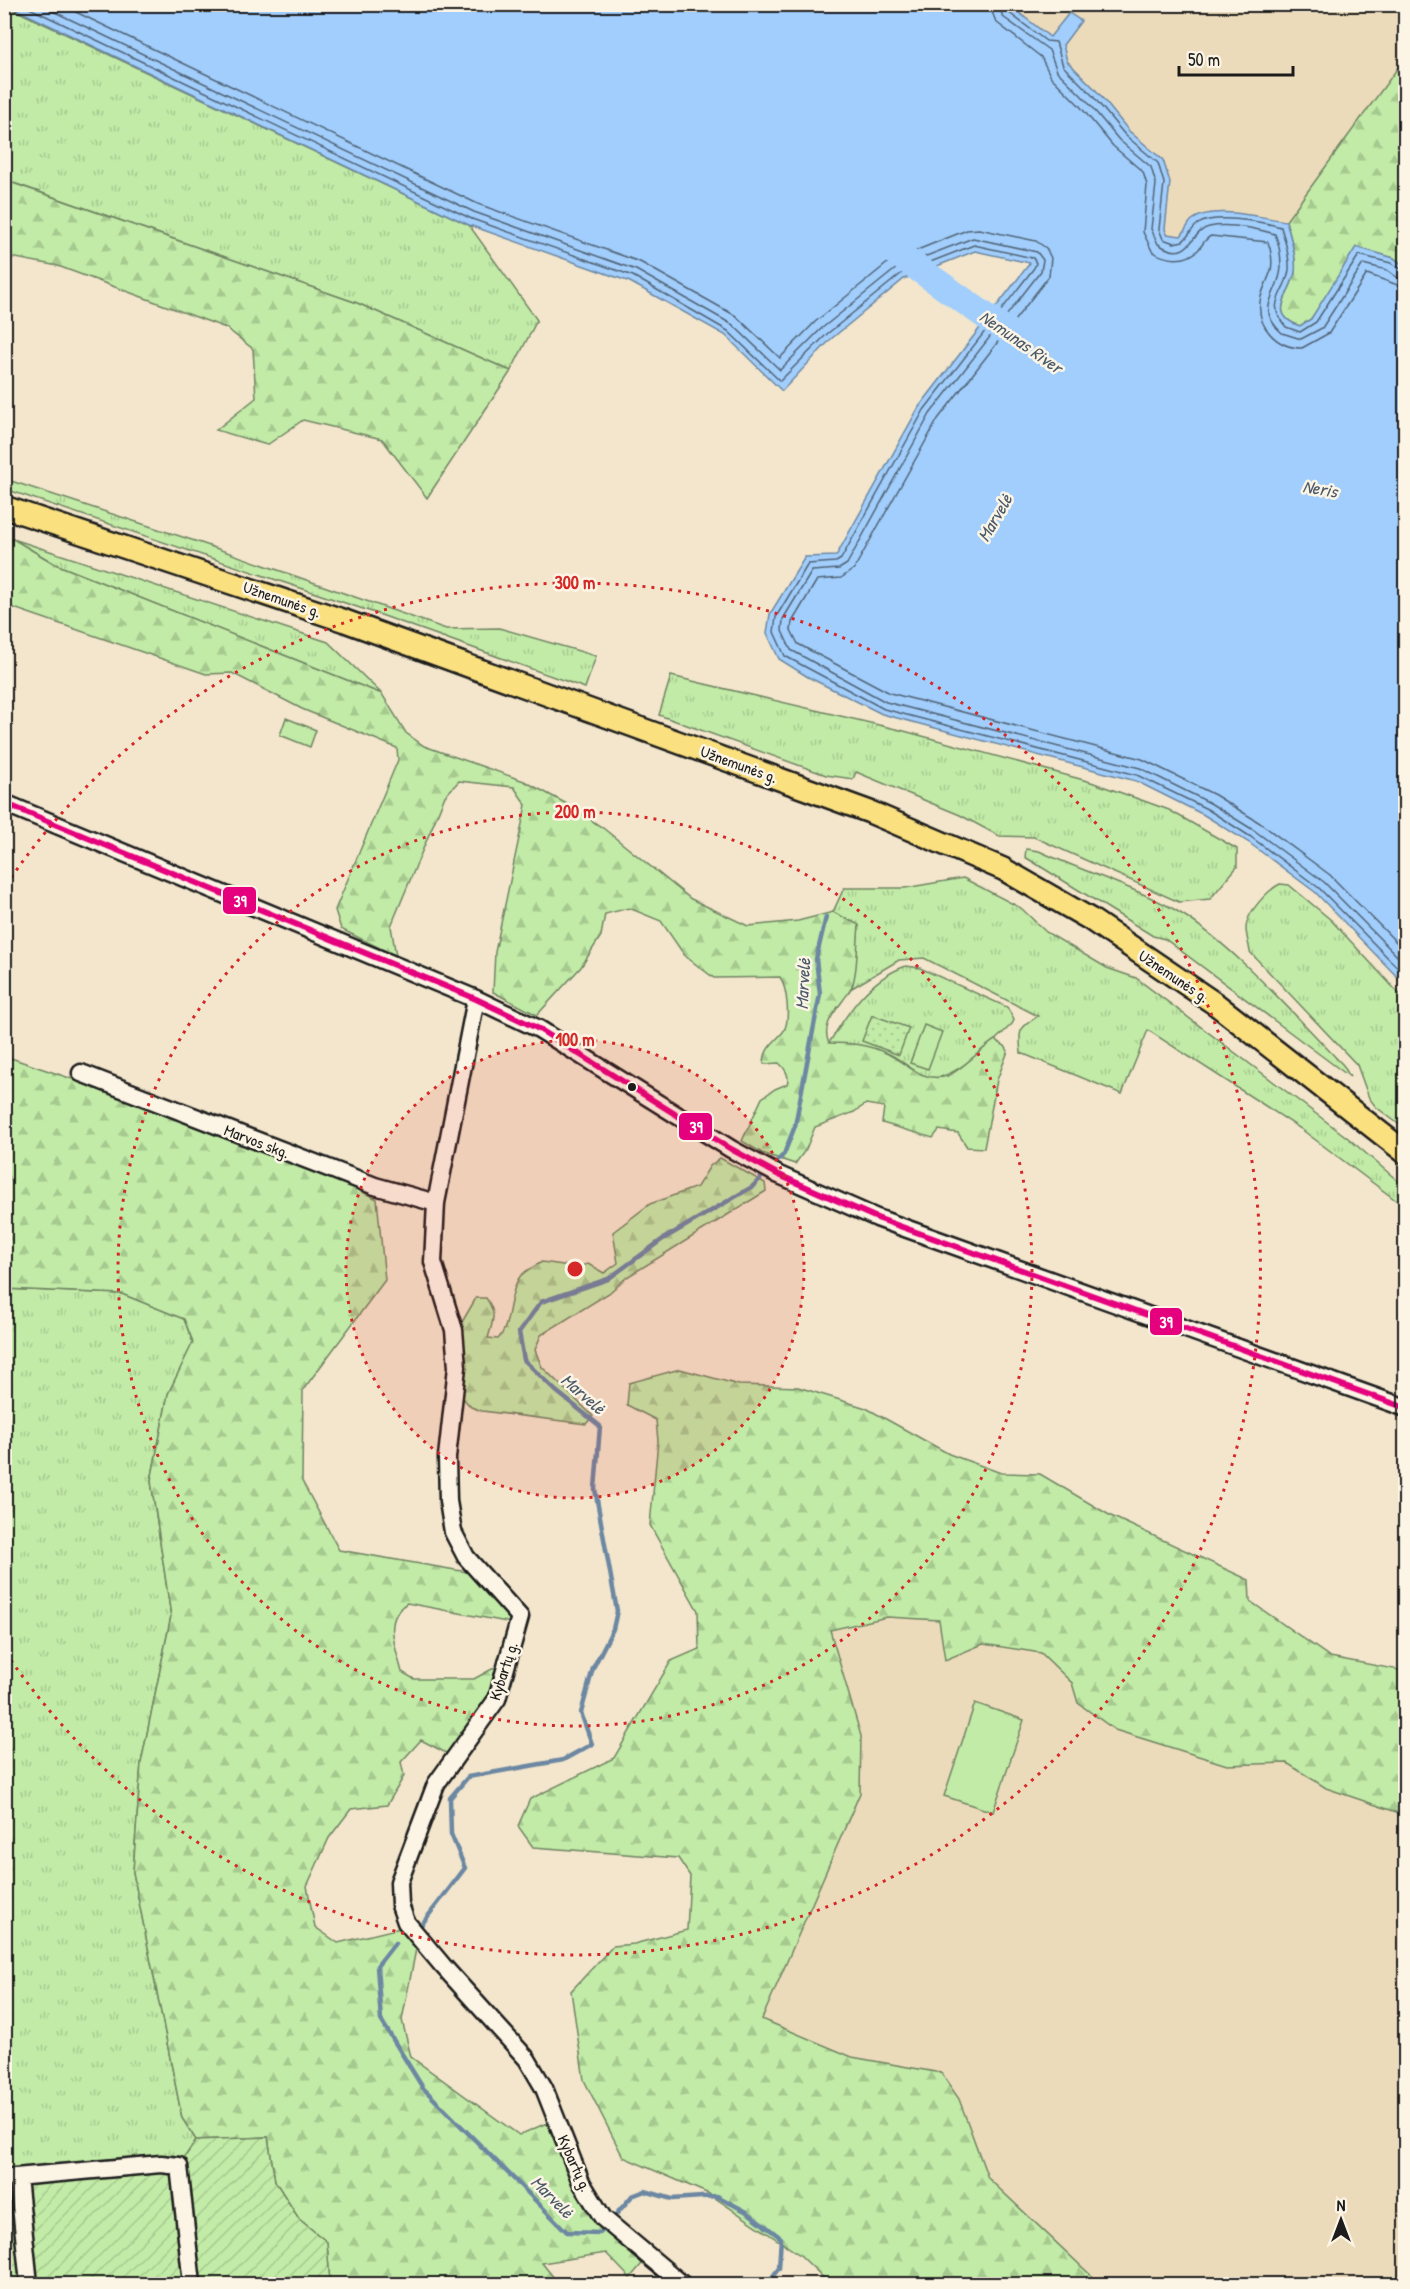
<svg xmlns="http://www.w3.org/2000/svg" width="1410" height="2289" font-family="'Patrick Hand',sans-serif">
	<style>
		.built { fill: #ecdbbb }
		.grass { fill: url(#grass-tufts); stroke: #6f8462; stroke-width: 1.5 }
		.forest { fill: url(#forest-firs); stroke: #6f8462; stroke-width: 1.5 }
		.park { fill: url(#park-dots); stroke: #6f8462; stroke-width: 1.5 }
		.garden { fill: url(#garden-furrows); stroke: #6f8462; stroke-width: 1.5 }
		.pitch { fill: #c2eba7; stroke: #6f8462; stroke-width: 1.5 }
		.water { fill: #a1cefc; stroke: #6c87a2; stroke-width: 1.5 }
		.lines { fill: none; stroke-linecap: round; stroke-linejoin: round }
		.shore { stroke: #516376; stroke-width: 1.5 }
		.stream { stroke: #6c87a2; stroke-width: 4.5 }
		.river { stroke: #a1cefc; stroke-width: 27 }
		.minor-casing { stroke: #1c1c1c; stroke-width: 21 }
		.major-casing { stroke: #1c1c1c; stroke-width: 26 }
		.minor { stroke: #fcf5e5; stroke-width: 16 }
		.major { stroke: #fbe080; stroke-width: 21 }
		.bus-1-casing { stroke: #fcf5e5; stroke-width: 10 }
		.bus-1 { stroke: #e5007d; stroke-width: 6 }
		.ring { fill: none; stroke: #d62828; stroke-width: 3; stroke-dasharray: 3 6 }
		.bus-dot { fill: #1c1c1c; stroke: #fcf5e5; stroke-width: 2 }
		.labels { text-anchor: middle; stroke-width: 5; stroke-linejoin: round; paint-order: stroke }
		.street-label { font-size: 16px; fill: #1c1c1c; stroke: #fcf5e5 }
		.water-label { font-size: 18px; font-style: italic; fill: #4b5a6a; stroke: #fcf5e5 }
		.centre { fill: #d62828; stroke: #fcf5e5; stroke-width: 3 }
		.ring-label { font-size: 18px; text-anchor: middle; font-weight: bold; fill: #d62828; stroke: #fcf5e5; stroke-width: 5; stroke-linejoin: round; paint-order: stroke }
		.line-badge { stroke: #fcf5e5; stroke-width: 2 }
		.badge-label { font-size: 16px; text-anchor: middle; font-weight: bold; fill: #fff }
	</style>
	<defs>
		<pattern id="grass-tufts" width="24" height="20" patternUnits="userSpaceOnUse" patternTransform="scale(1.5)"><rect width="24" height="20" fill="#c2eba7"/><path d="M3 7l-1-3M5 7V3M7 7l1-3M15 17l-1-3M17 17v-4M19 17l1-3" fill="none" stroke="#a6c98f"/></pattern>
		<pattern id="forest-firs" width="22" height="20" patternUnits="userSpaceOnUse" patternTransform="scale(1.5)"><rect width="22" height="20" fill="#c2eba7"/><path d="M5 1l3.5 6h-7zM16 11l3.5 6h-7z" fill="#a6c98f"/></pattern>
		<pattern id="park-dots" width="8" height="8" patternUnits="userSpaceOnUse" patternTransform="scale(1.5)"><rect width="8" height="8" fill="#c2eba7"/><path d="M2 2h.1M6 6h.1" fill="none" stroke="#a6c98f" stroke-width="1.8" stroke-linecap="round"/></pattern>
		<pattern id="garden-furrows" width="10" height="10" patternUnits="userSpaceOnUse" patternTransform="scale(1.5)"><rect width="10" height="10" fill="#c2eba7"/><path d="M-1 1l2-2M0 10L10 0M9 11l2-2" fill="none" stroke="#a6c98f"/></pattern>
	</defs>
	<rect width="100%" height="100%" fill="#f3e6cc"/>
	<filter id="ink" filterUnits="userSpaceOnUse"><feTurbulence type="fractalNoise" baseFrequency=".0167" numOctaves="2"/><feDisplacementMap in="SourceGraphic" scale="12" xChannelSelector="R" yChannelSelector="G"/><feConvolveMatrix kernelMatrix="1 2 1 2 8 2 1 2 1" color-interpolation-filters="sRGB"/></filter>
	<g filter="url(#ink)">
		<path class="built" d="M1009,5H1405V58L1286,221L1225,213L1191,220L1181,236L1175,237L1167,234L1165,229L1170,182L1163,160L1129,131L1095,89L1067,61L1063,45L1080,21L1050,37Z
			M887,1617L939,1620L945,1660L983,1644L1041,1653L1072,1683L1078,1703L1227,1765L1287,1763L1326,1788L1405,1815V2284H1100L988,2178L959,2099L941,2073L852,2057L762,2019L860,1793L861,1736L830,1630Z"/>
		<path class="grass" d="M4,5L469,225L537,320L511,371L357,303L5,180Z
			M5,479L201,543L446,629L499,628L596,656L585,688L381,615L5,489Z
			M13,539L328,642L382,694L55,564Z
			M671,676L904,731L1091,782L1169,810L1237,849V867L1210,899L1179,902L1034,837L999,836L960,815L856,772L853,779L826,775L659,715Z
			M1026,849L1039,851C1082,871 1129,885 1170,907C1229,939 1295,1016 1343,1065L1350,1077L1165,939L1153,936L1025,857Z
			M963,878L1021,908L1046,932L1107,968L1136,978L1348,1138L1405,1187V1207L1301,1129L1148,1030L1122,1094L1021,1053C1018,1029 1019,1029 1038,1016L924,958L899,960L852,988L859,926L833,912L844,888H905Z
			M1280,884L1289,885L1331,920L1405,1000V1129L1376,1107L1369,1098L1357,1065L1250,952C1249,944 1246,936 1246,928C1246,913 1268,890 1280,884Z
			M906,966L920,968L1007,1007L1014,1020L1012,1024C996,1040 951,1083 929,1077C913,1073 903,1060 889,1054C872,1047 848,1047 829,1043C848,1012 869,979 906,966Z
			M5,1289L122,1294L184,1319L193,1343L168,1394L151,1481L171,1616L141,1763L133,1872L182,2118L196,2140L179,2166L5,2178Z"/>
		<path class="forest" d="M1405,58V267L1394,258L1357,248L1311,319L1300,326C1266,314 1291,294 1295,272C1297,257 1290,236 1286,221Z
			M4,180L357,303L511,371L427,498L382,439L303,420L267,445L216,430L256,398L253,349L226,328L58,266L5,256Z
			M13,539L55,564L382,694L406,733L424,746L524,781L565,803L603,828L691,899L748,926L798,921L833,912L859,925C857,941 858,978 850,990C842,1005 819,1023 829,1043C850,1043 868,1044 888,1054C908,1064 922,1083 947,1076C958,1073 983,1047 995,1040L1005,1046L1008,1051L997,1080L984,1148L967,1147L958,1133L939,1130L933,1138L882,1123L884,1107L866,1104L854,1112L815,1127L806,1149L795,1164L762,1153L742,1141L762,1098L775,1089L787,1084C790,1076 785,1068 779,1063L764,1064C764,1048 774,1043 783,1032C791,1021 787,988 780,977L714,978L685,956L661,921L629,908L605,914L601,936L581,967L537,1015L493,992L495,952L526,805L514,787L459,781L445,796L391,926L396,956L341,929L335,910L398,760L397,748L302,709L232,673L206,674L5,605V543Z
			M5,1056L213,1127L322,1172L377,1199L385,1280L303,1390L302,1481L339,1550L467,1572L511,1615L512,1623L407,1603C382,1619 396,1648 402,1672L414,1679H474L501,1664L493,1692L448,1754L421,1740L401,1762L404,1776L387,1805L351,1809L329,1838L307,1886L315,1927L338,1943L404,1927L416,1949L402,2020L411,2057L519,2135L547,2123L589,2208L646,2259L630,2278L606,2253L542,2263L559,2284H330L327,2242L299,2219L275,2181L268,2137L196,2140L182,2118L133,1872L141,1763L171,1616L151,1481L168,1394L193,1342L184,1319L122,1294L5,1289Z
			M720,1158L765,1183L766,1191L627,1277L609,1293L541,1335L535,1350L542,1367L593,1416L586,1424L482,1411L471,1407L461,1396L458,1329L476,1298H486C497,1313 493,1321 488,1338L498,1339C512,1324 507,1297 519,1278C523,1271 535,1266 542,1262L577,1267L588,1264L604,1273L618,1263L613,1232L650,1204L697,1187L710,1166Z
			M680,1369L739,1385L798,1387L866,1408L949,1454L1001,1473L1040,1474L1111,1516L1249,1580L1250,1601L1330,1657L1405,1671V1815L1326,1788L1287,1763L1227,1765L1115,1730L1078,1703L1072,1683L1041,1653L983,1644L945,1660L939,1620L887,1617L830,1630L861,1736L860,1793L762,2019L852,2057L941,2073L959,2099L988,2178L1100,2284H830L800,2255L709,2194L623,2157L584,2080L571,1991L613,1946L634,1944L687,1930L690,1876L678,1858L533,1847L518,1826L530,1799L614,1758L671,1661L699,1649L698,1611L650,1525L658,1441L656,1420L627,1405L629,1383Z"/>
		<path class="park" d="M872,1015L909,1028L899,1055L862,1041Z"/>
		<path class="garden" d="M268,2137L275,2181L299,2219L327,2242L330,2284H5V2178L179,2166L196,2140Z"/>
		<path class="pitch" d="M286,718L316,730L310,747L280,735Z
			M924,1025L942,1032L928,1069L910,1063Z
			M975,1703L1024,1720L993,1812L944,1796Z"/>
		<path class="water" d="M1009,5L1050,37L1069,13L1081,21L1063,45L1067,61L1095,89L1129,131L1163,160L1170,182L1165,229L1167,234L1181,236C1185,231 1188,224 1192,220C1212,204 1262,218 1286,221C1290,236 1297,257 1295,272C1291,294 1266,314 1300,326L1311,319L1356,247L1394,258L1405,267V985L1315,892L1248,842L1204,815L1136,781L882,714L808,677L779,659L767,633L770,614L805,557L836,556L919,407L1030,263L975,251L904,279L831,339L782,391L725,335L630,282L469,225L7,5Z"/>
		<g class="lines">
			<path class="shore" d="M21,4L472,219L633,276L728,331L780,381L827,334L902,273L974,245L1033,258L1036,263L1034,268L924,410L841,559L836,562L808,564L776,617L774,632L785,656L884,709L1137,775L1207,809L1251,837L1319,888L1406,976
				M38,4L474,212L636,270L733,325L780,370L821,329L898,267L973,238L1037,252L1043,260L1041,271L930,414L847,564L839,569L812,571L783,619L782,631L791,650L886,702L1140,768L1210,803L1255,831L1324,882L1406,965
				M59,4L478,204L640,262L736,316L780,358L815,322L890,261L967,230L979,229L1036,241L1046,248L1051,258L1049,276L938,419L854,569L841,578L817,580L792,622L791,630L798,644L890,693L1142,759L1215,795L1260,823L1330,875L1406,952
				M989,4L996,22L1041,57L1051,77L1079,105L1113,146L1143,172L1147,185L1143,232L1152,251C1165,260 1186,263 1198,250C1203,245 1204,239 1211,236L1268,242C1271,250 1273,262 1271,270C1268,281 1261,291 1260,302C1257,327 1277,348 1302,348L1329,333L1367,274L1406,288
				M998,4L1003,17L1049,50L1057,71L1085,99L1119,140L1151,167L1156,184L1151,229L1158,244C1191,265 1190,231 1209,227C1228,223 1257,229 1275,234C1279,244 1281,257 1281,267C1280,294 1253,307 1282,333L1301,339L1322,328L1363,264L1387,270L1398,278L1406,279
				M1006,4L1008,12L1046,41L1056,42L1063,66L1091,94L1125,135L1158,163L1164,183L1159,229L1163,239L1174,243L1183,241C1189,236 1192,228 1198,224C1215,213 1263,222 1281,227C1285,240 1290,257 1289,270C1286,294 1264,302 1286,327L1300,332L1316,322L1359,255L1391,263L1406,272"/>
			<path class="stream" d="M422,1924L465,1868L451,1834L450,1798L468,1777L563,1760L592,1744L581,1713L593,1668L613,1629L617,1611L595,1489L600,1426L556,1391L524,1360L519,1332L541,1302L608,1279L663,1239L752,1187L784,1154L795,1126L820,994L816,959L826,917
				M395,1943L377,1966L381,2020L423,2088L567,2232L600,2233L606,2226
				M611,2220L632,2196L645,2191L672,2199L717,2196L747,2212L781,2238L779,2268L767,2284"/>
			<path class="river" d="M892,250L1018,339"/>
			<defs>
				<path id="minor" d="M4,803L476,999L539,1029L731,1149L779,1175L877,1218L1406,1408
					M476,999L436,1203L433,1262L454,1330L457,1367L447,1457L448,1501L453,1532L466,1557L520,1617L497,1699L436,1784L399,1882L400,1905L406,1922L443,1966L527,2059L544,2088L581,2182L603,2218L682,2284
					M81,1073L375,1186L436,1203
					M18,2177L29,2284
					M4,2178L161,2164L179,2166L192,2284"/>
				<path id="major" d="M4,507L345,621L870,812L1003,869L1090,919L1217,1005L1406,1153"/>
			</defs>
			<use href="#minor" class="minor-casing"/>
			<use href="#major" class="major-casing"/>
			<use href="#minor" class="minor"/>
			<use href="#major" class="major"/>
			<defs>
				<path id="bus-1" d="M4,803L476,999L539,1029L731,1149L779,1175L877,1218L1406,1408"/>
			</defs>
			<use href="#bus-1" class="bus-1-casing"/>
			<use href="#bus-1" class="bus-1"/>
		</g>
	</g>
	<circle cx="575" cy="1269" r="229" fill="#d62828" fill-opacity=".12"/>
	<g class="ring">
		<circle cx="575" cy="1269" r="229"/>
		<circle cx="575" cy="1269" r="457"/>
		<path d="M6 885A686 686 0 1 1 6 1653"/>
	</g>
	<circle class="bus-dot" cx="632" cy="1087" r="5"/>
	<g class="labels">
		<g class="street-label">
			<text transform="translate(282 599) rotate(19)" y="6">Užnemunės g.</text>
			<text transform="translate(739 764) rotate(20)" y="6">Užnemunės g.</text>
			<text transform="translate(1174 976) rotate(34)" y="6">Užnemunės g.</text>
			<text transform="translate(257 1141) rotate(21)" y="6">Marvos skg.</text>
			<text transform="translate(503 1671) rotate(-72)" y="6">Kybartų g.</text>
			<text transform="translate(575 2163) rotate(66)" y="6">Kybartų g.</text>
		</g>
		<g class="water-label">
			<text transform="translate(1021 342) rotate(35)" y="6">Nemunas River</text>
			<text transform="translate(1320 489) rotate(10)" y="6">Neris</text>
			<text transform="translate(995 518) rotate(-60)" y="6">Marvelė</text>
			<text transform="translate(803 984) rotate(-87)" y="6">Marvelė</text>
			<text transform="translate(583 1394) rotate(41)" y="6">Marvelė</text>
			<text transform="translate(552 2197) rotate(45)" y="6">Marvelė</text>
		</g>
	</g>
	<circle cx="575" cy="1269" r="9" class="centre"/>
	<g class="ring-label">
		<text x="575" y="589">300 m</text>
		<text x="575" y="818">200 m</text>
		<text x="575" y="1046">100 m</text>
	</g>
	<g class="line-badge">
		<rect x="222" y="886" width="35" height="29" rx="6" fill="#e5007d"/>
		<rect x="678" y="1112" width="35" height="29" rx="6" fill="#e5007d"/>
		<rect x="1149" y="1307" width="34" height="29" rx="6" fill="#e5007d"/>
	</g>
	<g class="badge-label">
		<text x="240" y="907">39</text>
		<text x="696" y="1133">39</text>
		<text x="1166" y="1328">39</text>
	</g>
	<rect width="1410" height="2289" fill="none" stroke="#fcf5e5" stroke-width="24"/>
	<rect x="12" y="12" width="1386" height="2265" fill="none" stroke="#1c1c1c" stroke-width="2" filter="url(#ink)"/>
	<g transform="translate(1341 2220)" stroke="#fcf5e5" stroke-width="4.5" paint-order="stroke">
	<path d="M0-4.5L10 22L0 15L-10 22Z" fill="#1c1c1c"/>
	<text y="-9" font-size="16" font-weight="bold" text-anchor="middle" fill="#1c1c1c">N</text>
	</g>
	<path d="M1179 66v9h114v-9" fill="none" stroke="#1c1c1c" stroke-width="3"/>
	<text x="1188" y="66" font-size="18" fill="#1c1c1c" stroke="#fcf5e5" stroke-width="4.5" paint-order="stroke">50 m</text>
</svg>
